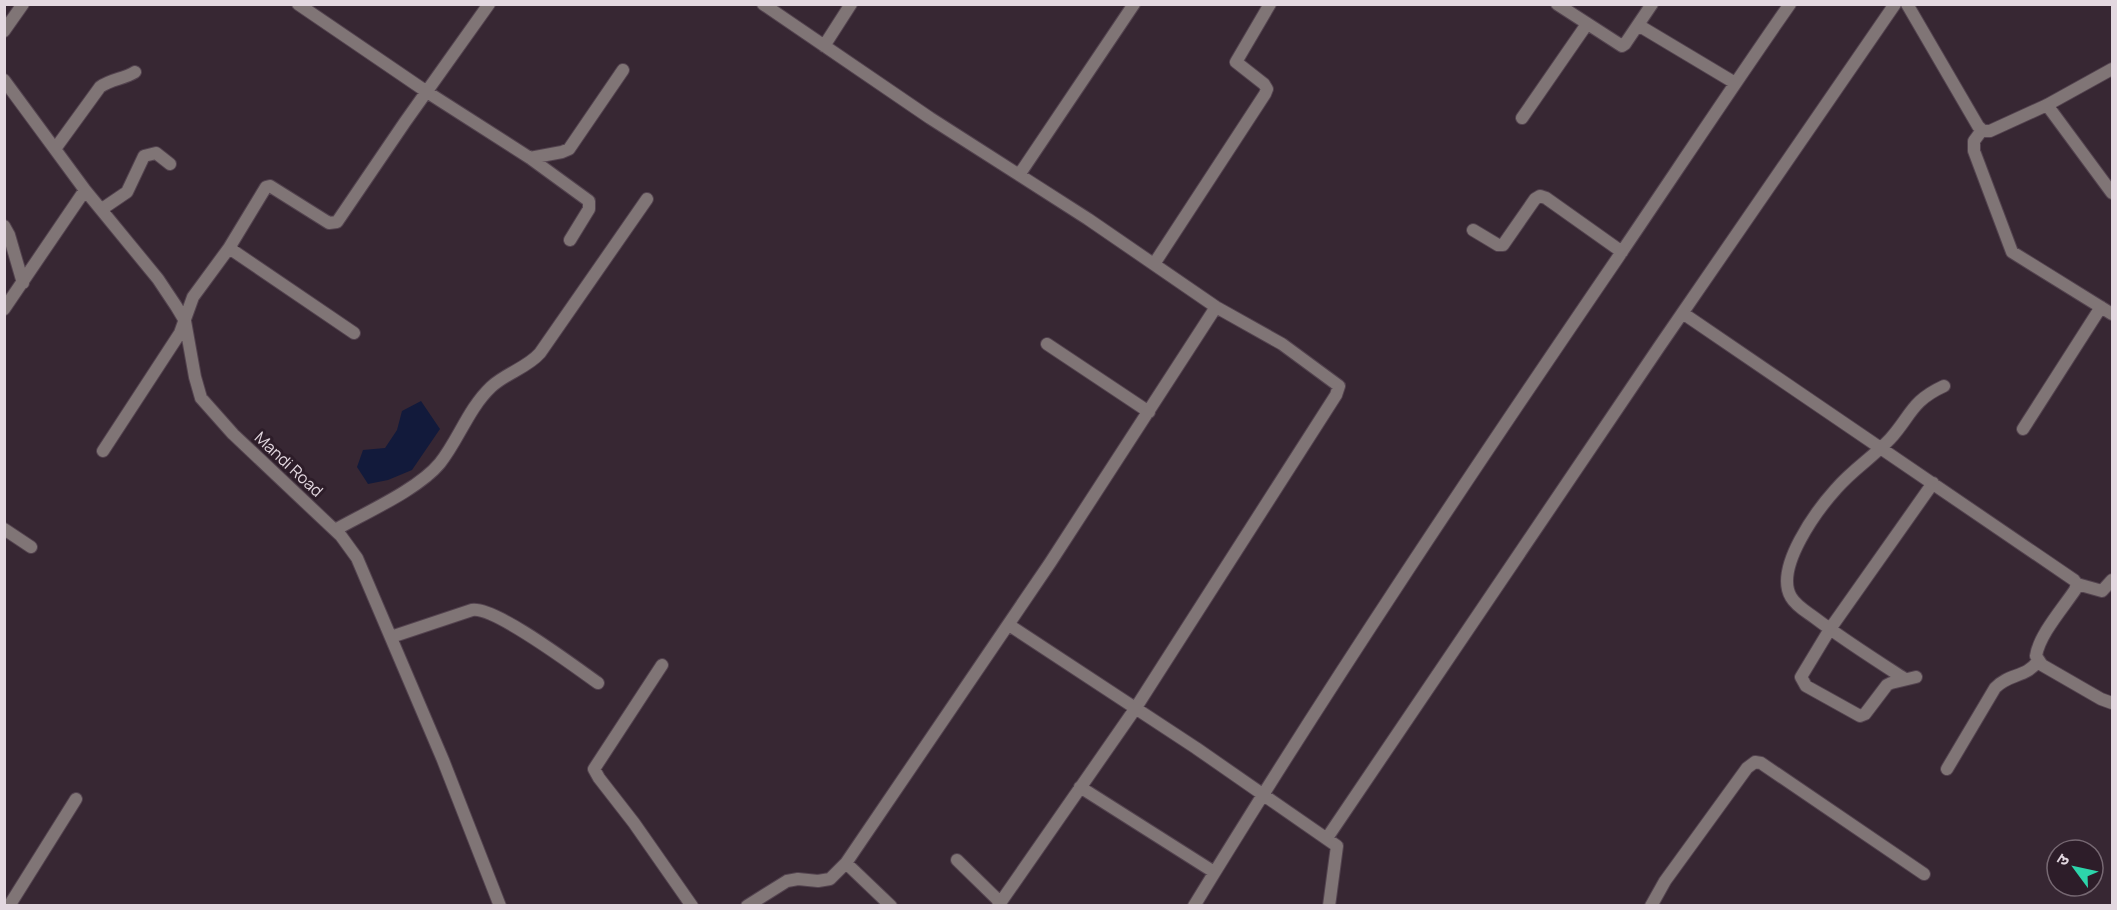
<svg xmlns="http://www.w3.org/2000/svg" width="2117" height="910" font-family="Manrope,'Noto Sans Devanagari',sans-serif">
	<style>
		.water { fill: #121a3b }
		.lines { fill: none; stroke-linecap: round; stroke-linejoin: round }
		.minor-casing { stroke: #53434f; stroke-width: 14 }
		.minor { stroke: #807576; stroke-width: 12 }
		.labels { text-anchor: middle; stroke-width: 6; stroke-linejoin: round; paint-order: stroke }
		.street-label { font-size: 16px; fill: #e3d8e0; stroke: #2d1d29 }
	</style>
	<rect width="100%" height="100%" fill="#372733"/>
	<path class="water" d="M421,401L440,429L412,470L388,480L368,484L357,467L363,450L385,448L397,430L402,411Z"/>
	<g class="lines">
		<defs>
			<path id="minor" d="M298,4L427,92L530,158L589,201V209L570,240
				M763,4L930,118L1088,219L1216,307L1282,344L1339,386L1336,395L1135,709L998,906
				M1557,4L1622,46L1625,44L1652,4
				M1907,4L1978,126L1983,131H1990L2047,105L2112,69
				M1638,25L1735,83
				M4,31L23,4
				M824,46L851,4
				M4,80L85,190L158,279L176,306L185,321L195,377L201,398L233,434L341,536L357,558L443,760L500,906
				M2047,105L2112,193
				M1522,118L1587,24
				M1982,130L1974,141V151L2012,252L2112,314
				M55,149L100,87C111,79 124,79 135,72
				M530,158L562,152L569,149L623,70
				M1019,175L1134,4
				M102,209L127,192L144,156L156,153L170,164
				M4,226L9,235L23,283
				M1473,230L1498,245H1503L1535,199L1540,196L1546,198L1622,252
				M229,248L354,333
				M1154,264L1265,94L1267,89L1264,84L1236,62L1270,4
				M4,309L85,190
				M1684,314L2074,580L2077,584L2075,590C2063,608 2039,635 2036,656L2042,665L2101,699L2112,703
				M1047,344L1149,412
				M2023,429L2101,307
				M103,451L180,333L193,297L229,248L266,187L270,186L329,223L337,222L405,122L489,4
				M4,529L31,547
				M335,530C365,513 419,489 440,463C459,439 468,409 491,387C506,373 527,368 540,353L647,199
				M2077,584L2102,591L2112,580
				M1009,625L1196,748L1337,846L1329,906
				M391,637L472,610C495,606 575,667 598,683
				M662,665L594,769L599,778L634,823L692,906
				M1916,677L1891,683L1887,685L1865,714L1860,716L1806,686L1801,677L1830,629L1933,483
				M1905,679C1874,659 1844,640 1815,618C1807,612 1796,606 1791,597C1774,568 1817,510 1836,489C1852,470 1873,457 1890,439C1911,416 1911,401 1944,386
				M1947,769L1995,688C2009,673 2026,678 2038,661
				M1080,787L1214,872
				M1327,838L1659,347L1895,4
				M957,860L1000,902
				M846,863L891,906
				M9,906L76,799
				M747,906L787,881L798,879L818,881L830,879L846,863L1050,563L1216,307
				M1194,906C1329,685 1473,470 1619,256C1676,172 1732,87 1790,4
				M1651,906L1665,881L1747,768L1755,762L1761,763L1924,874"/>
		</defs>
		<use href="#minor" class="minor-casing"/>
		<use href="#minor" class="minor"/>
	</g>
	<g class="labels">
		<g class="street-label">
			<text transform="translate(289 464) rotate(43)" y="6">Mandi Road</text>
		</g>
	</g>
	<rect width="2117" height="910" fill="none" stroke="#e3d8e0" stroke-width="12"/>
	<g transform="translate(2075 868) rotate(303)"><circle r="28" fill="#2d1d29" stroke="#766872" stroke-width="1.5"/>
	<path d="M0-4.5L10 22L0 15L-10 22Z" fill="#2dd5ab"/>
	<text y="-9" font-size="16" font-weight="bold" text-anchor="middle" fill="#e3d8e0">उ</text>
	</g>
</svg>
